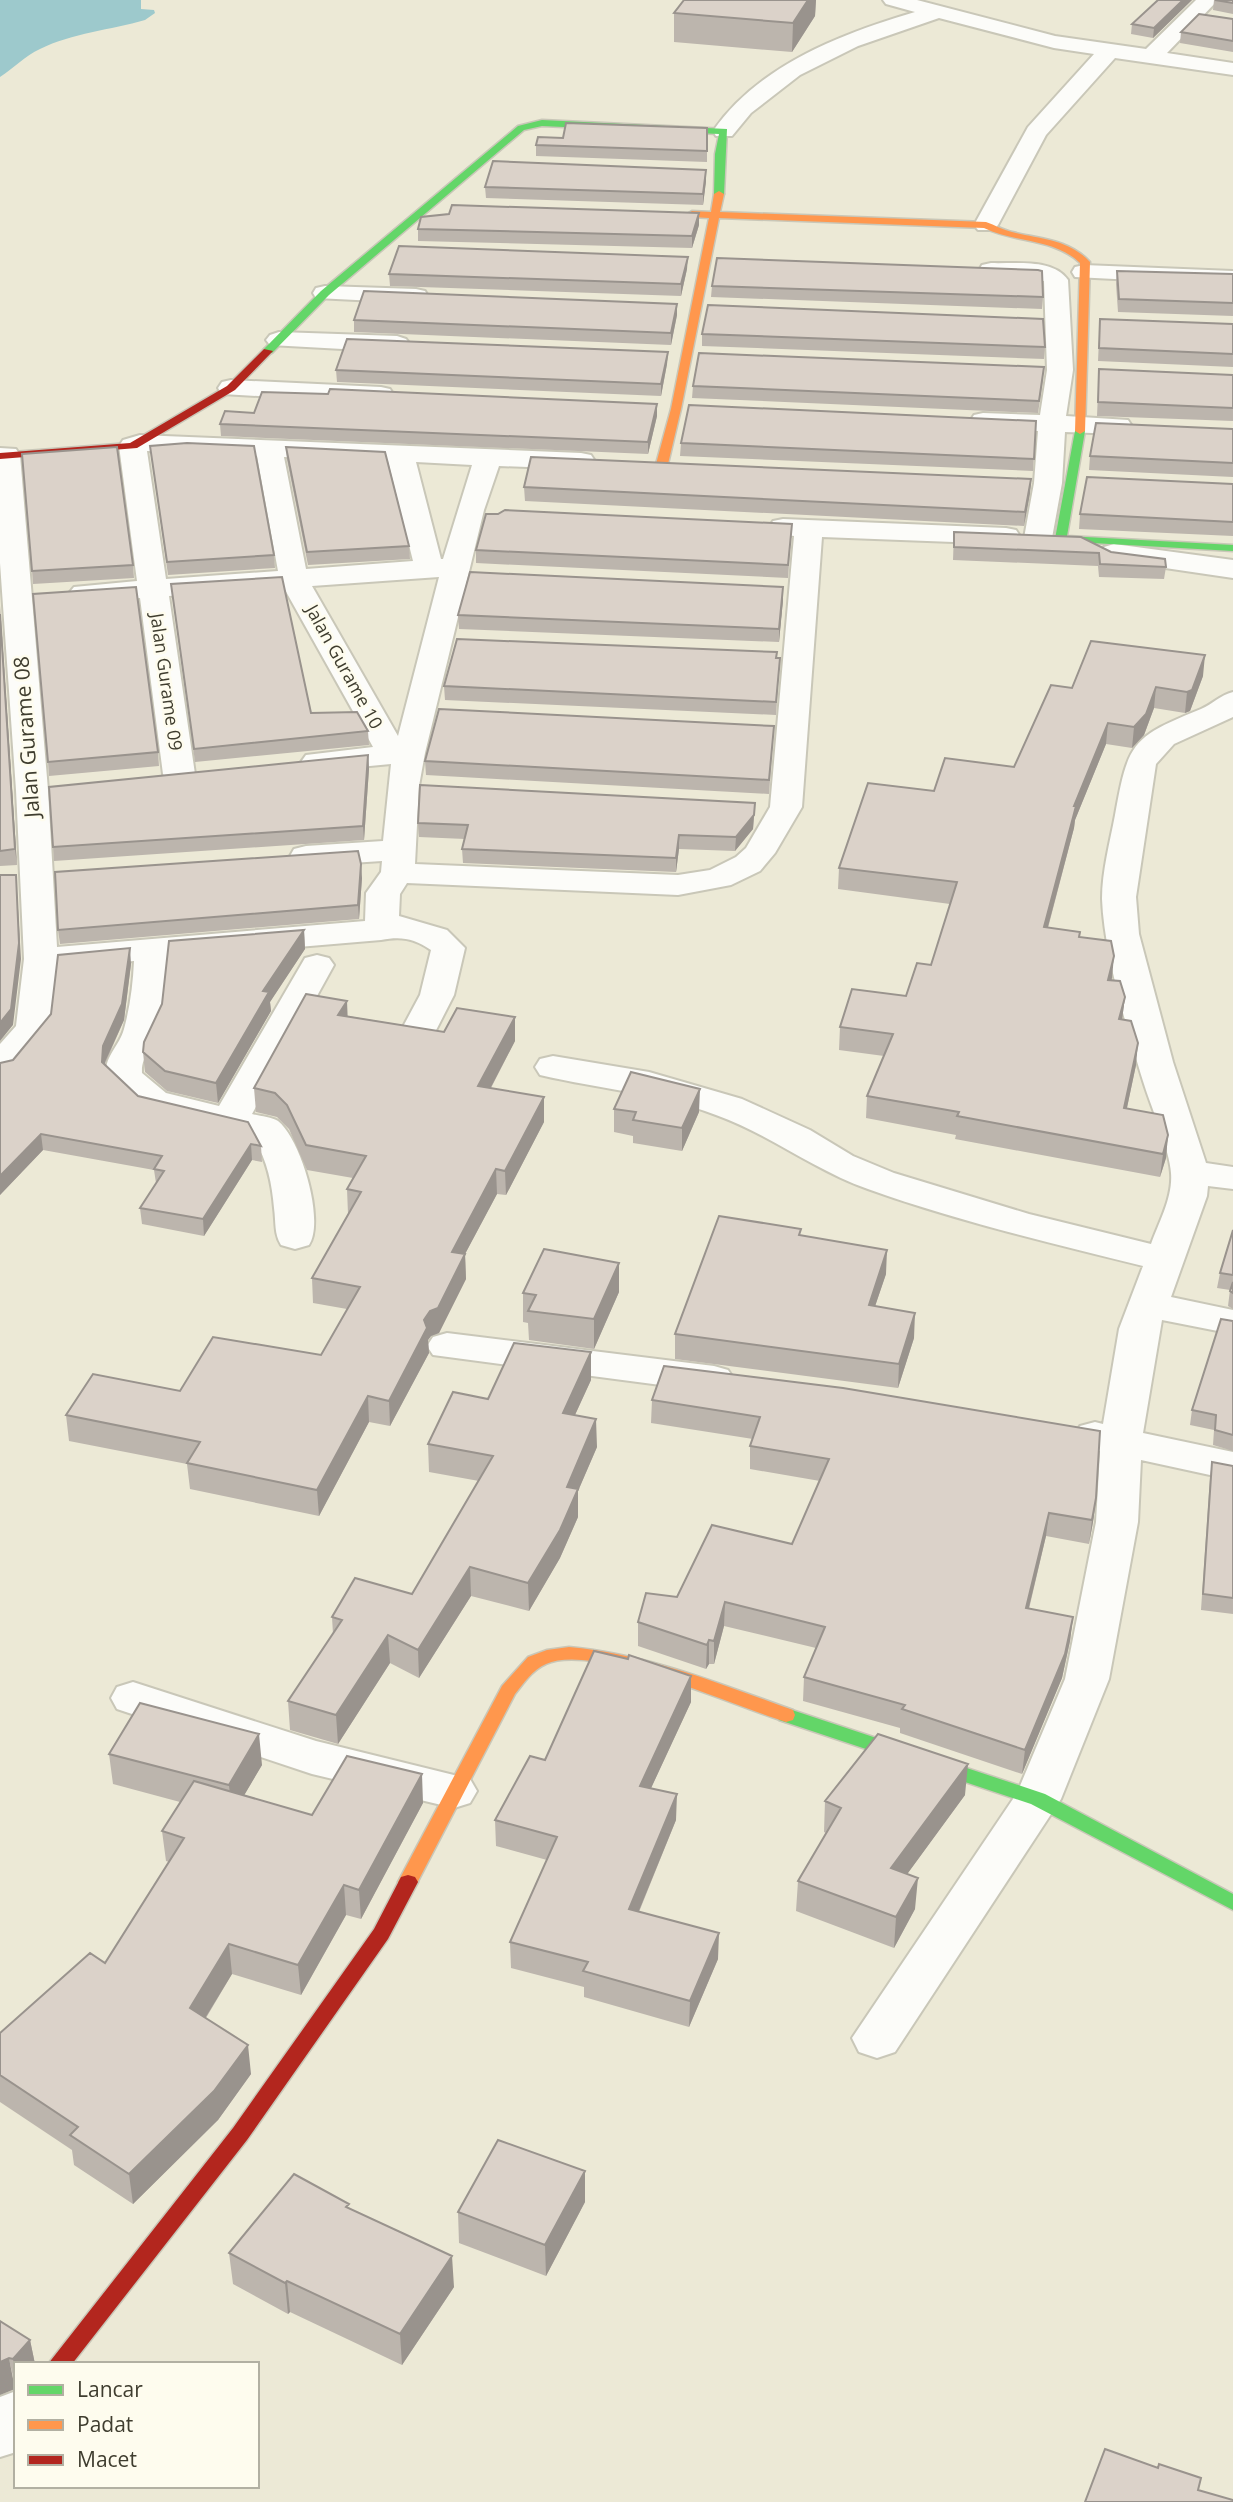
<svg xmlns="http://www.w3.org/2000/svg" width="1233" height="2502" font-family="'Open Sans',sans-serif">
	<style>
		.water { fill: #9dc9cc }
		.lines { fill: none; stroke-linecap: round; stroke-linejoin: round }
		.street-casing { stroke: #c9c7b8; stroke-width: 4 }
		.fast-casing { stroke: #c9c7b8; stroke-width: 3 }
		.slow-casing { stroke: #c9c7b8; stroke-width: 3 }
		.jam-casing { stroke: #c9c7b8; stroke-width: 3 }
		.street { fill: #fcfcf9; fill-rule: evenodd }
		.fast { fill: #63d668; fill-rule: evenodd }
		.slow { fill: #ff974d; fill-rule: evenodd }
		.jam { fill: #b3261e; fill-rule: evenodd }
		.wall { fill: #bcb5ad }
		.shaded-wall { fill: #99938d }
		.building { fill: #dbd2c9; stroke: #99938d; stroke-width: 2 }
		.labels { text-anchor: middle; stroke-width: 5; stroke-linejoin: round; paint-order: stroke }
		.far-street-label { font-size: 18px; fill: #3f3d2f; stroke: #fefcee }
		.street-label { font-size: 21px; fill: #3f3d2f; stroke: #fefcee }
	</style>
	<rect width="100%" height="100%" fill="#ece9d6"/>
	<path class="water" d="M0,0H141V9L154,10L155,13L145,20C111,30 72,33 40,49C25,56 14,68 0,77Z"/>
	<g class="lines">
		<defs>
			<path id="street" d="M883,0H917L1055,36L1146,49L1196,0H1218L1167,53L1233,63V75L1115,58L1046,135L998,225L994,230H978L974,225L1028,127L1094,54L1054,48L939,18L858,46L800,75L751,113L732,136H716L713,131C759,65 841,34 915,12L886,4Z
				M991,263C1015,264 1053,258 1068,280L1073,370L1066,416L1128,420L1132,426L1128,432L1119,434L1065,432L1062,483L1052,538L1048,544L1038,547L1028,544L1024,538L1034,483L1038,431L974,427L970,421L974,415L983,413L1040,415L1047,370L1044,281L982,275L979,270L982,265Z
				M1084,265L1233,271V285L1075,277L1072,272L1075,267Z
				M325,286L416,289L425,291L428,296L425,301L416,303L316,298L313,293L316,288Z
				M279,332L397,336L406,339L410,344L406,349L397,352L270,345L266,340L270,335Z
				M231,380L381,387L390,389L394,395L390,401L381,403L222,394L218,388L222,382Z
				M140,435L581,453L591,455L595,461L591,467L581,469L499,466L484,510L425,753L419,786L415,864L678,875L710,870L736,857L746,848L770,807L794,536L773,533L769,527L773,521L783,519L1006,528L1016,530L1020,536L1016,542L1006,544L822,537L802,807L775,853L760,871L731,885L678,895L407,883L400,894L399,916L447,930L465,948L454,995L429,1044L416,1047L403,1044L398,1036L420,995L431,950C414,938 400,936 381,940L168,958C168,983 166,1008 159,1032C154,1047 141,1055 142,1073L166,1093L219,1106L305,958L317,955L329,958L334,965L252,1114C259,1116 272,1117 278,1121C301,1139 325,1221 309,1245L295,1249L281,1245C274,1234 276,1222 274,1208C272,1184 267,1156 251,1136L140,1109L106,1076C104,1056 119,1047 124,1029C130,1007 133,984 134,961L57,968L51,1028L13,1074L0,1077V1044L16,1026L24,959L16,790L0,563V448L16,449L20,455L48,790L57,947L365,921L366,893L381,872L382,861L306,866L294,863L290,856L294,849L306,846L383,841L391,764L317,771L306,769L301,762L306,755L373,747L284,588L169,596L195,774L190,781L179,784L168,781L163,774L140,598L84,602L74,599L69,593L74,587L137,581L119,446L123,440ZM147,451L257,456L278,571L166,579ZM284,457L388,461L413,561L306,569ZM416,462L472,465L443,559H441ZM439,577L398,736L312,586Z
				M1114,544L1233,560V578L1104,559L1100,553L1104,547Z
				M1233,692V717L1174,744L1156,764L1136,897L1139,934L1173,1062L1206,1163L1233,1167V1189L1208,1186L1207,1196L1171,1297L1233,1310V1334L1162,1320L1143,1433L1233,1452V1480L1141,1460L1138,1522L1109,1679L1061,1799L895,2052L877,2058L859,2052L852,2038L1017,1793L1065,1679L1096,1522L1100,1451L1080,1446L1074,1436L1080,1426L1095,1422L1103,1424L1119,1329L1143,1266C1051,1243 957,1221 868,1189C814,1170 769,1134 716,1115C658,1093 599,1089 540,1075L535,1067L540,1059L553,1056L649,1072L742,1099L810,1130L853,1156L894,1173L1029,1214L1151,1244C1159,1222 1173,1197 1171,1173C1170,1151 1150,1104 1143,1081C1127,1029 1104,953 1102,899C1102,871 1110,842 1115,815C1128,742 1132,737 1201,709C1213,704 1220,695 1233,692Z
				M447,1333L714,1366L728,1370L734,1379L728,1388L714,1392L433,1355L427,1346L433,1337Z
				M133,1682L316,1741L470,1779L477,1791L470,1803L454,1808L312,1774L117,1709L111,1698L117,1687Z
				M16,2391V2452L0,2457V2397Z"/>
			<path id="fast" d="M542,120L727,129L724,194L719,197L714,194L715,154L719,134L542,126L524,130L329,295L272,353H264V349L321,291L518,126Z
				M1080,428L1085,431L1067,536L1233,545V551L1057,541L1055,539L1075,431Z
				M786,1708L1045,1794L1233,1894V1910L1031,1804L779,1720L777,1715L779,1710Z"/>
			<path id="slow" d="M719,191L724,194L720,212L986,222C995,225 1003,230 1012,232C1040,239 1069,239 1090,262L1085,431L1080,434L1075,431L1080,263C1054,238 1015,243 984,228L719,218L681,409L668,464L658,466L656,464L671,409L709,218L692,217L687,214L692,211L711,212L714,194Z
				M569,1647C647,1654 720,1684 793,1710L795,1715L793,1720L786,1722C734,1706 593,1642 546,1664C532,1670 524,1683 515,1694L415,1887L408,1889L401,1887L398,1882L502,1686L528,1657L547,1650Z"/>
			<path id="jam" d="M264,349L273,351L235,390L137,448L0,459V453L130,443L227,386Z
				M408,1875L415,1877L418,1882L388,1939L247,2140L72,2364H48L233,2128L374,1929L401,1877Z"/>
		</defs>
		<use href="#street" class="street-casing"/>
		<use href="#fast" class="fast-casing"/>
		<use href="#slow" class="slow-casing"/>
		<use href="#jam" class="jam-casing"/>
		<use href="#street" class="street"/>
		<use href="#fast" class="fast"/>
		<use href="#slow" class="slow"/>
		<use href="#jam" class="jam"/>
	</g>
	<path class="wall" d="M684,0H816L815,16L792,52L674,42V13Z
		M1158,0H1192L1153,38L1131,34L1132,24Z
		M1214,0H1233V14L1213,10Z
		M1233,19V52L1180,43L1181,32Z
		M707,128V162L536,156V145L563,138Z
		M706,181L703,205L486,198L485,187Z
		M699,225L692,248L418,241V229Z
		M687,269L681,296L390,286L389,274Z
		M1117,271L1233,274V316L1118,312L1116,284Z
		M712,286L1043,297L1042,309L711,297Z
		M677,304V315L671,345L354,332V320Z
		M1100,319L1233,324V367L1098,361Z
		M702,334L1045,347L1044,359L702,346Z
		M668,352L667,364L661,396L337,382L336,370Z
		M1099,369L1233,375V421L1097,416Z
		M1043,380L1038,413L692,398L693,386Z
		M328,394L657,404V416L648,454L221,436L220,424L254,413Z
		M1036,421L1033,471L680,456L681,443Z
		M1233,429V477L1089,470L1090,456Z
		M150,446L274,555L275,568L168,575Z
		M286,447L409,546L410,559L308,565L287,460Z
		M1031,479L1030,493L1024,526L525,501L524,487Z
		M1233,484V536L1079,529L1080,514Z
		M954,532L1111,552L1166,567L1164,579L1099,577L1098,566L953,560Z
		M791,536L788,578L476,563V550Z
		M133,565L134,578L33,584L32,571Z
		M171,584L311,713L368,731L369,745L195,762Z
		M783,600L779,642L459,629L458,615Z
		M0,605L17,865L0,866Z
		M777,658H780L776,715L445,700L444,686Z
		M1203,676L1190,711L1185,713L1154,708L1144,735L1132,748L1106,744L1075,820L1074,828L1048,928L1080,932V937L1125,997L1122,1020L1136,1065L1127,1108L1168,1135L1166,1158L1160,1177L955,1139L956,1135L866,1118L867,1096L884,1056L839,1050L840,1027L906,996L931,965L950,904L838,889L839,868L934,791L1014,767L1072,688Z
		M774,726L769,794L426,775L425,761Z
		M158,752L159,766L49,776L48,762Z
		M368,755L369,769L364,840L54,861L53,847Z
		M755,803L753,829L735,851L679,849L676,872L463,863L462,849L465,839L419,837L418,823Z
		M362,878L359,919L60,944L58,930Z
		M304,930L305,949L270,1002L271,1011L218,1103L167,1091L145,1072L143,1052Z
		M131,964L124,1020L105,1064L138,1096L261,1146L262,1162L252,1160L204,1236L142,1224L140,1208L156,1183L154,1170L43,1150L0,1195V1063L13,1060Z
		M348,1016L444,1032L515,1017V1041L491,1088L544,1097V1122L506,1195L497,1194L465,1254L466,1279L439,1333L431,1336L428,1340L429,1353L390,1426L369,1422L319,1516L190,1489L187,1464L69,1441L66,1415L180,1391L321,1355L347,1309L313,1303L312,1278L348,1214L347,1189L353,1178L307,1170L289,1129L277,1117L256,1112L254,1088Z
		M614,1109L699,1112L682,1151L633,1143V1136L614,1132Z
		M1233,1230V1309L1228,1306L1230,1290L1217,1288L1220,1273Z
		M801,1235L886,1274L875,1306L914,1338L898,1388L675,1359V1334Z
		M619,1263V1292L594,1349L529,1340L528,1323L523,1322V1293Z
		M1233,1321V1451L1213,1445L1214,1430L1190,1425L1192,1410Z
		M591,1352V1380L575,1415L597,1447L578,1491V1517L560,1558L529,1611L471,1596L419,1678L390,1663L338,1744L290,1730L288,1701L333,1634L332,1617L412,1594L479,1481L429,1472L428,1444L488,1399Z
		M664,1366L1096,1498L1093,1522L1089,1544L1046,1536L1029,1609L1073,1617L1070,1641L1062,1678L1022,1774L900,1733V1728L803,1701L804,1677L816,1648L724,1626L714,1664H709L706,1669L638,1646V1622L677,1597L792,1544L820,1481L750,1469V1446L753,1439L651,1423L652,1400Z
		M1212,1462L1233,1466V1614L1201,1610L1210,1478Z
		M691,1676V1702L651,1788L676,1820L639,1912L718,1959L689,2027L584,1997V1987L511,1968L510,1942L547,1860L496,1846L495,1820L545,1760Z
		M109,1754L262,1765L244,1795L312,1815L423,1803L361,1919L346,1915L301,1995L232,1974L206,2018L251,2074L218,2120L133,2204L74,2165L72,2150L0,2102V2033L105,1963L169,1862L166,1861L162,1831L180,1802L113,1784Z
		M965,1795L907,1874L915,1909L894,1948L796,1911L798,1881L826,1833L824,1832L825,1801Z
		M585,2202L546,2276L459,2243L458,2212Z
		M349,2209L454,2287L402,2365L290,2312L288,2314L233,2284L229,2253Z
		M0,2321L30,2340L35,2364H16V2389Z"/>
	<path class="shaded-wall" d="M808,0H816L815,16L792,52L793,23Z
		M1183,0H1192L1153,38L1154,28Z
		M706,170V181L703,205V194Z
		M699,213V225L692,248V236Z
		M688,257L687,269L681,296V284Z
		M677,304V315L671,345V333Z
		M668,352L667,364L661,396V384Z
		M657,404V416L648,454V442Z
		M1031,479L1030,493L1024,526L1025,512Z
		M783,587V600L779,642V629Z
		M0,605L17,865L15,849Z
		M1205,655L1203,676L1190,711L1185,713L1187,692Z
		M1156,687L1154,708L1144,735L1132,748L1134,727Z
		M1108,723L1106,744L1075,820L1074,828L1042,949L1044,927L1074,806Z
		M368,755L369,769L364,840L363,826Z
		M755,803L753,829L735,851L736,837Z
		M679,835V849L676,872V858Z
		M361,864L362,878L359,919L358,905Z
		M16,875L21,959L13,1025L0,1041V1023Z
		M304,930L305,949L270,1002L271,1011L218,1103L216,1083L263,991Z
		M130,948L131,964L124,1020L105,1062L104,1078L102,1062L103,1046Z
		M1114,956L1112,978L1106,1002L1108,980Z
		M1125,997L1122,1020L1119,1019Z
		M347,1001L348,1025L338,1015Z
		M515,1017V1041L479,1110L478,1086Z
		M1138,1043L1136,1065L1122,1131L1124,1108Z
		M700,1089L699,1112L682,1151V1128Z
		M544,1097V1122L506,1195L505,1171Z
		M41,1134L43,1150L0,1195V1176Z
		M1168,1135L1166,1158L1160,1177L1163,1154Z
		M251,1144L252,1160L204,1236L203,1219Z
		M496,1169L497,1194L465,1254L466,1279L439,1333L431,1336L428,1340L429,1353L390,1426L389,1401L452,1252Z
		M887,1250L886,1274L867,1330L869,1305Z
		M619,1263V1292L594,1349V1319Z
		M915,1313L914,1338L898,1388L899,1364Z
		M591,1352V1380L563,1441V1413Z
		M368,1396L369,1422L319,1516L317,1490Z
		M596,1419L597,1447L578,1491V1517L560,1558L529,1611L528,1583L567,1487Z
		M1096,1498L1093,1522L1089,1544L1092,1520Z
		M1049,1513L1046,1536L1023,1632L1026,1608Z
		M470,1567L471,1596L419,1678L418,1650Z
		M725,1602L724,1626L714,1664V1641Z
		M1073,1617L1070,1641L1062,1678L1022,1774L1025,1750Z
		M388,1635L390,1663L338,1744L336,1715Z
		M709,1640V1664L706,1669L707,1645Z
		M691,1676V1702L640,1812V1786Z
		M259,1734L262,1765L232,1816L229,1785Z
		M968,1764L965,1795L889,1899L891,1868Z
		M422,1774L423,1803L361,1919L359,1890Z
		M677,1794L676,1820L629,1935V1909Z
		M918,1878L915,1909L894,1948L896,1917Z
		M344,1885L346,1915L301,1995L298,1965Z
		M719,1933L718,1959L689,2027L690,2001Z
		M229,1944L232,1974L193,2038L190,2008Z
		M248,2045L251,2074L218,2120L133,2204L129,2174Z
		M585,2171V2202L546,2276L545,2245Z
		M452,2256L454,2287L402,2365L400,2334Z
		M287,2281L290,2312L288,2314L285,2283Z
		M30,2340L35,2364H16V2377L13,2359Z
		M9,2358L15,2389L0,2395V2362Z"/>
	<path class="building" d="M684,0H808L793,23L674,13Z
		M1158,0H1183L1154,28L1132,24Z
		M1215,0H1233V3Z
		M1199,14L1233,19V41L1181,32Z
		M566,123L707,128V151L536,145L538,137L563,138Z
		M493,161L706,170L703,194L485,187Z
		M452,205L699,213L692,236L418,229L421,217L449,214Z
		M399,246L688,257L681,284L389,274Z
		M717,258L1038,270L1042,271L1043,297L712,286Z
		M1117,271L1233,274V303L1119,299Z
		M364,291L677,304L671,333L354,320Z
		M708,305L1043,319L1045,347L702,334Z
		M1100,319L1233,324V354L1099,348Z
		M347,339L668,352L661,384L336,370Z
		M699,353L1044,367L1039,401L693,386Z
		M1099,369L1233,375V408L1098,402Z
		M330,389L657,404L648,442L220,424L225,411L254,413L262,392L328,394Z
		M689,405L1036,421L1034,459L681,443Z
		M1096,423L1233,429V463L1090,456Z
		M187,443L254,446L274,555L167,562L150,446Z
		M117,447L133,565L32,571L22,454Z
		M286,447L385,452L409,546L307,552Z
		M531,457L1031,479L1025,512L524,487Z
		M1087,477L1233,484V522L1080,514Z
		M505,510L792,524L788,565L476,550L486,514H498Z
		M954,532L1081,537L1111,552L1165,559L1166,567L1100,564L1099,553L954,547Z
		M470,572L783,587L779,629L458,615Z
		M282,577L311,713L357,712L368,731L194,749L171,584Z
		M136,587L158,752L48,762L33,594Z
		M0,614L15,849L0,851Z
		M457,639L777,652L776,658H780L776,702L444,686Z
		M1091,641L1205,655L1192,690L1187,692L1156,687L1146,714L1134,727L1108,723L1074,806H1076L1044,927L1080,932L1079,937L1111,941L1114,956L1108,980L1120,981L1125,997L1119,1019L1131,1021L1138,1043L1124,1108L1163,1115L1168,1135L1163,1154L957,1116L959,1112L867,1096L893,1034L840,1027L852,989L906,996L917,963L931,965L957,882L839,868L868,783L934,791L945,758L1014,767L1051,685L1072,688Z
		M439,709L774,726L769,780L425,761Z
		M368,755L363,826L53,847L49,787Z
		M420,785L755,803L754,815L736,837L679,835L676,858L462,849L468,825L418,823Z
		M358,851L361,864L358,905L58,930L55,872Z
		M0,875H16L19,943L11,1009L0,1023Z
		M304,930L263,991L269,992L216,1083L165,1071L143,1052L144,1042L162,1004L169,941Z
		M130,948L122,1004L103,1046L102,1062L138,1096L248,1122L261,1146L251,1144L203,1219L140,1208L164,1171L154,1169L162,1156L41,1134L0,1176V1063L13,1060L51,1014L58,955Z
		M306,994L347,1001L338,1015L444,1032L457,1008L515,1017L478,1086L544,1097L505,1171L496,1169L452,1252L465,1254L438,1308L430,1311L424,1320L427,1328L389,1401L368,1396L317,1490L187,1463L200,1442L66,1415L93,1374L180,1391L213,1337L321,1355L360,1287L312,1278L361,1192L347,1189L366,1156L306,1145L287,1105L275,1093L254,1088Z
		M631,1072L700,1089L682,1128L633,1120L636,1112L614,1109Z
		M719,1216L801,1229L799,1235L887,1250L869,1305L915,1313L899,1364L675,1334Z
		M1233,1230V1275L1220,1273Z
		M544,1249L619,1263L594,1319L528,1311L536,1295L523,1293Z
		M1233,1282V1293L1230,1291Z
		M1221,1319L1233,1321V1435L1215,1430L1216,1415L1192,1410Z
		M514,1343L591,1352L563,1413L596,1419L567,1487L578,1489L560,1530L528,1583L470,1567L418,1650L388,1635L336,1715L288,1701L342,1620L332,1617L355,1578L412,1594L493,1456L428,1444L453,1392L488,1399Z
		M664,1366L843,1388L1100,1431L1096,1498L1092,1520L1049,1513L1026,1608L1073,1617L1065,1654L1025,1750L902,1709L905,1705L804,1677L825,1627L725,1602L714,1641L709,1640L707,1645L638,1622L646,1593L677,1597L712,1525L792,1544L829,1459L750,1446L760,1417L652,1400Z
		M1212,1462L1233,1466V1598L1203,1594Z
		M594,1651L628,1659L629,1655L691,1676L640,1786L677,1794L629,1909L719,1933L690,2001L583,1971L588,1962L510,1942L557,1837L495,1820L530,1756L545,1760Z
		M140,1703L259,1734L229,1785L109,1754Z
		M878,1734L968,1764L891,1868L918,1878L896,1917L798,1881L841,1808L825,1801Z
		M347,1756L422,1774L359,1890L344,1885L298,1965L229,1944L190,2008L248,2045L214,2091L129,2174L70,2135L78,2127L0,2075V2033L90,1953L105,1963L184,1838L162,1831L194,1781L312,1815Z
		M498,2140L585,2171L545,2245L458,2212Z
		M294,2174L349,2204L346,2207L452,2256L400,2334L287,2281L285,2283L229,2253Z
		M0,2321L30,2340L13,2359L9,2358L0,2362Z
		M1105,2449L1158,2468L1159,2464L1201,2478L1198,2490L1233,2500V2502H1085Z"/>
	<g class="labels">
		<g class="far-street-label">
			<text transform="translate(344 667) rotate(61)" y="6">Jalan Gurame 10</text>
			<text transform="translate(166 682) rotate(82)" y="6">Jalan Gurame 09</text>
		</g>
		<g class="street-label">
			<text transform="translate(27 737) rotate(-94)" y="7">Jalan Gurame 08</text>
		</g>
	</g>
	<rect x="14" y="2362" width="245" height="126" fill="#fefcee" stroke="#b2b0a2" stroke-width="2"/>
	<rect x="28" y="2385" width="35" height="10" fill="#63d668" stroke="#b2b0a2" stroke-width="2"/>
	<text x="77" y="2397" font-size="21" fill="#3f3d2f">Lancar</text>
	<rect x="28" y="2420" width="35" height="10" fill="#ff974d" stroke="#b2b0a2" stroke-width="2"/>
	<text x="77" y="2432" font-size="21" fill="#3f3d2f">Padat</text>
	<rect x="28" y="2455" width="35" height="10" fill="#b3261e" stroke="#b2b0a2" stroke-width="2"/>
	<text x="77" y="2467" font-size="21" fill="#3f3d2f">Macet</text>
</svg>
